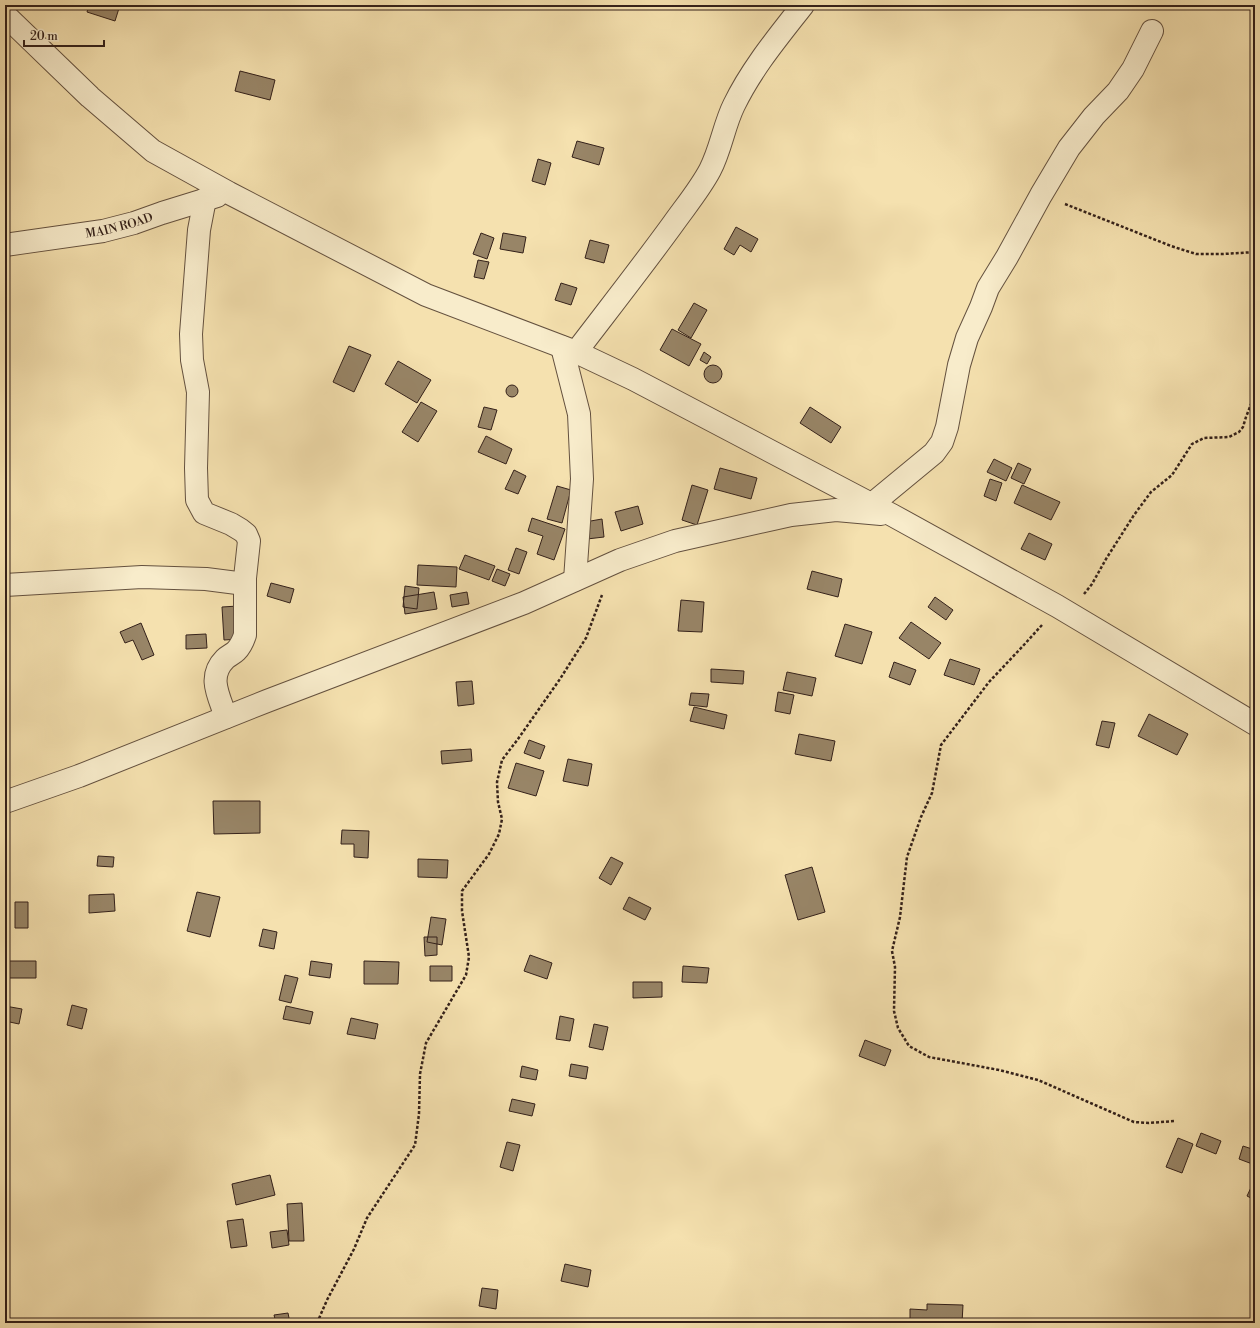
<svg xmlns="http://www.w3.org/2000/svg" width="1260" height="1328" font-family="'Libre Bodoni',serif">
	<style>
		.building { fill: #988567; stroke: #34211a }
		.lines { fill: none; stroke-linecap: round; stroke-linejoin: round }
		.minor-casing { stroke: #64513f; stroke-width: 24 }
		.path { stroke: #34211a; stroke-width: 2.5; stroke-dasharray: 3 2; stroke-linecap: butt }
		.minor { stroke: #f8eccb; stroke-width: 22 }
		.labels { text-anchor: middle; stroke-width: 4; stroke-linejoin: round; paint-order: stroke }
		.street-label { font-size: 12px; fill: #34211a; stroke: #f8eccb }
	</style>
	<rect width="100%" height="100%" fill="#f5e1af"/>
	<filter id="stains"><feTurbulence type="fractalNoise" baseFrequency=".005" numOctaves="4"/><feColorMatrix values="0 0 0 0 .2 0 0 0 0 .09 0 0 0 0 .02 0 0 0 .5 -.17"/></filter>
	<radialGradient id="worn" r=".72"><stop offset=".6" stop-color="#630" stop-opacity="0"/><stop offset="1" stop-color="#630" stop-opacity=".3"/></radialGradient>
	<path class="building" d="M89,5L99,7L100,5H120L115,21L87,12Z
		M240,71L275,80L270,100L235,91Z
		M577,141L604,148L599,165L572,157Z
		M538,159L551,163L545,185L532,181Z
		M736,227L758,239L751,252L740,245L734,255L724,249Z
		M481,233L494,238L487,259L473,254Z
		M503,233L526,237L523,253L500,249Z
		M590,240L609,245L604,263L585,258Z
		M478,260L489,262L484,279L474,277Z
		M561,283L577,288L571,305L555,300Z
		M694,303L707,310L691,338L678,330Z
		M672,329L701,344L689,366L660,350Z
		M349,346L371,355L354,392L333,382Z
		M704,352L711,357L707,364L700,360Z
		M398,361L431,380L417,403L385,384Z
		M704 374a9 9 0 1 1 18 0a9 9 0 1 1-18 0Z
		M506 391a6 6 0 1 1 12 0a6 6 0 1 1-12 0Z
		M421,402L437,411L418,442L402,432Z
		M484,407L497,410L491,430L478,427Z
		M810,407L841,427L831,443L800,423Z
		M486,436L512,449L506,464L478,452Z
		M994,459L1012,468L1006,481L987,472Z
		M1018,463L1031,469L1024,484L1011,478Z
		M720,468L757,478L751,499L714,489Z
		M514,470L526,476L518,494L505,489Z
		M990,479L1002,483L996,501L984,496Z
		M692,485L708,490L697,525L682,520Z
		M1022,485L1060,502L1051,520L1014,503Z
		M557,486L571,490L562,523L547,519Z
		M638,506L643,524L621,531L615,512Z
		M532,518L565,529L554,560L537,554L543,536L528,531Z
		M602,519L604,537L587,539L585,522Z
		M1029,533L1052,544L1045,560L1021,549Z
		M516,548L527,552L519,574L508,570Z
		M465,555L495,566L489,580L459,569Z
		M418,565L457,567L456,587L417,585Z
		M497,569L510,574L505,586L492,581Z
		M812,571L842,579L838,597L807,589Z
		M271,583L294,589L290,603L267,596Z
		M405,586L419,588L417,609L403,607Z
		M434,592L437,609L405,614L403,597Z
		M467,592L469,604L452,607L450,595Z
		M935,597L953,610L946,620L928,607Z
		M681,600L704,602L702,632L678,631Z
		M238,606L240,639L224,640L222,607Z
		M911,622L941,643L929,659L899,638Z
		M141,623L154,655L142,660L133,640L125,643L120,632Z
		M845,624L872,632L862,664L835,656Z
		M206,634L207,648L186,649V635Z
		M950,659L980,669L974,685L944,675Z
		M894,662L916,670L910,685L889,677Z
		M711,669L744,671L743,684L711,682Z
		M787,672L816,678L812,696L783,690Z
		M472,681L474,704L458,706L456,682Z
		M778,692L794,695L790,714L775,711Z
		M691,693L709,694L707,707L689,705Z
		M694,707L727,715L724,729L690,721Z
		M1149,714L1188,734L1177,755L1138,736Z
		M1102,721L1115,723L1109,748L1096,745Z
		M799,734L835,741L831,761L795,754Z
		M529,740L545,746L540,759L524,753Z
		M471,749L472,761L442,764L441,751Z
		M568,759L592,764L588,786L563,781Z
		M516,763L544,771L536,796L508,788Z
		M213,801H260V833L214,834Z
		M342,830L369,831L368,858L354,857V844H341Z
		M98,856L114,857L113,867L97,866Z
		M611,857L623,863L611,885L599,878Z
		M418,859L448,860L447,878L418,877Z
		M812,867L825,912L798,920L785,875Z
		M197,892L220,897L210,937L187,931Z
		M114,894L115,911L89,913V895Z
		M629,897L651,908L645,920L623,909Z
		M15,902H28V928H15Z
		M431,917L446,919L442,945L427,942Z
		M263,929L277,932L274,949L259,946Z
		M424,937H437V955L425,956Z
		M530,955L552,963L547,979L524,971Z
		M8,961H36V978H7Z
		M311,961L332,964L330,978L309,975Z
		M364,961L399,962L398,984H364Z
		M430,966H452V981H430Z
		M683,966L709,968L707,983L682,982Z
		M285,975L298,978L291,1003L279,1000Z
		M633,982H662V997L633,998Z
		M72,1005L87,1009L82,1029L67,1025Z
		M5,1006L22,1009L19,1024L5,1021Z
		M286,1006L313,1012L310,1024L283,1019Z
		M560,1016L574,1019L570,1041L556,1039Z
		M351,1018L378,1024L375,1039L347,1034Z
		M594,1024L608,1027L603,1050L589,1047Z
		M865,1040L891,1050L885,1066L859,1056Z
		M571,1064L588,1067L586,1079L569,1076Z
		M522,1066L538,1070L536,1080L520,1077Z
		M512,1099L535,1104L532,1116L509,1111Z
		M1201,1133L1221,1141L1216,1154L1196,1146Z
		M1178,1138L1193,1144L1182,1173L1166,1167Z
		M507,1142L520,1145L513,1171L500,1167Z
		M1243,1146L1255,1150V1165L1239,1159Z
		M270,1175L275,1195L236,1205L232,1184Z
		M1255,1179V1200L1247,1196Z
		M302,1203L304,1241H289L287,1204Z
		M243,1219L247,1246L231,1248L227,1221Z
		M287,1230L289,1245L272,1248L270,1232Z
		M565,1264L591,1270L588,1287L561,1281Z
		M482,1288L498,1290L496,1309L479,1306Z
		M927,1304L963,1305L962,1323H910V1309L927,1310Z
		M288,1313L290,1323H276L274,1315Z"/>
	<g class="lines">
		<defs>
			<g id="minor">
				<path d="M5,15L90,97L153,151L229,193L426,295L576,352L633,379L892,515L1057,606L1255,724"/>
				<path d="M205,199L199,230L191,334L192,360L198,392L196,468L197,500L204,513L231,524L241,530L246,534L249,541L245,578V635C243,641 240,647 236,651C233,654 228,656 225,659C207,677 219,696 226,717"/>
				<path id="s1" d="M5,245L103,231L134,223L162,213L217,196"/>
				<path d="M562,347L579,414L582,479L575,580"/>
				<path d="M576,352C608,310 641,268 673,224C685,207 700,189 710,170C721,149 724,125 734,105C752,68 778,37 803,5"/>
				<path d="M871,505L934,453L942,442L947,427L959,365L967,338L981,307L988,288L1007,257L1041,195L1069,148L1094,116L1118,91L1133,69L1152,31"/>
				<path d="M5,585L142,577L206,579L245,584"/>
				<path d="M5,802L79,776L267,701L524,603L620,560L675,541L791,515L836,510L881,514"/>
			</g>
		</defs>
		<use href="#minor" class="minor-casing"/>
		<path class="path" d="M1065,204L1171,246L1196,254H1223L1255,252
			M1084,594L1092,584L1106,559L1134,515L1151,492L1172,475L1192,444L1204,438L1229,437L1239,432L1243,427L1246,417L1255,394
			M1042,625L1022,647L989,682L941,745L932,793L921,817L907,857L900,917L892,951L895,967L894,1011L898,1028L909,1046L929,1057L999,1070L1038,1080L1134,1122L1149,1123L1175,1121
			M317,1323L327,1300L354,1249L367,1218L415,1145L419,1114L420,1074L426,1043L466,975L469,957L462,911V891L489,854L499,834L502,819L498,802L497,782L502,760L518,739L560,679L586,638L602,595"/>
		<use href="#minor" class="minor"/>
	</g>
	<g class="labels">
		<g class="street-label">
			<text dy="4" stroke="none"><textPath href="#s1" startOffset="116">MAIN ROAD</textPath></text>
		</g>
	</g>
	<rect width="1260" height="1328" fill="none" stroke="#f5e1af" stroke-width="20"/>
	<rect x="6" y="6" width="1248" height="1316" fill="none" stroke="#34211a" stroke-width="2"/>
	<rect x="10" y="10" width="1240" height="1308" fill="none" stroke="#34211a"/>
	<path d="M24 40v6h80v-6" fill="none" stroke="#34211a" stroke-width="2"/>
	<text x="30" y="40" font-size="12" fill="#34211a" stroke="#f8eccb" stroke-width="3" paint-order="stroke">20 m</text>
	<rect width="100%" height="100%" filter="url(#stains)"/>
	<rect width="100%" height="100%" fill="url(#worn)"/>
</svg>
